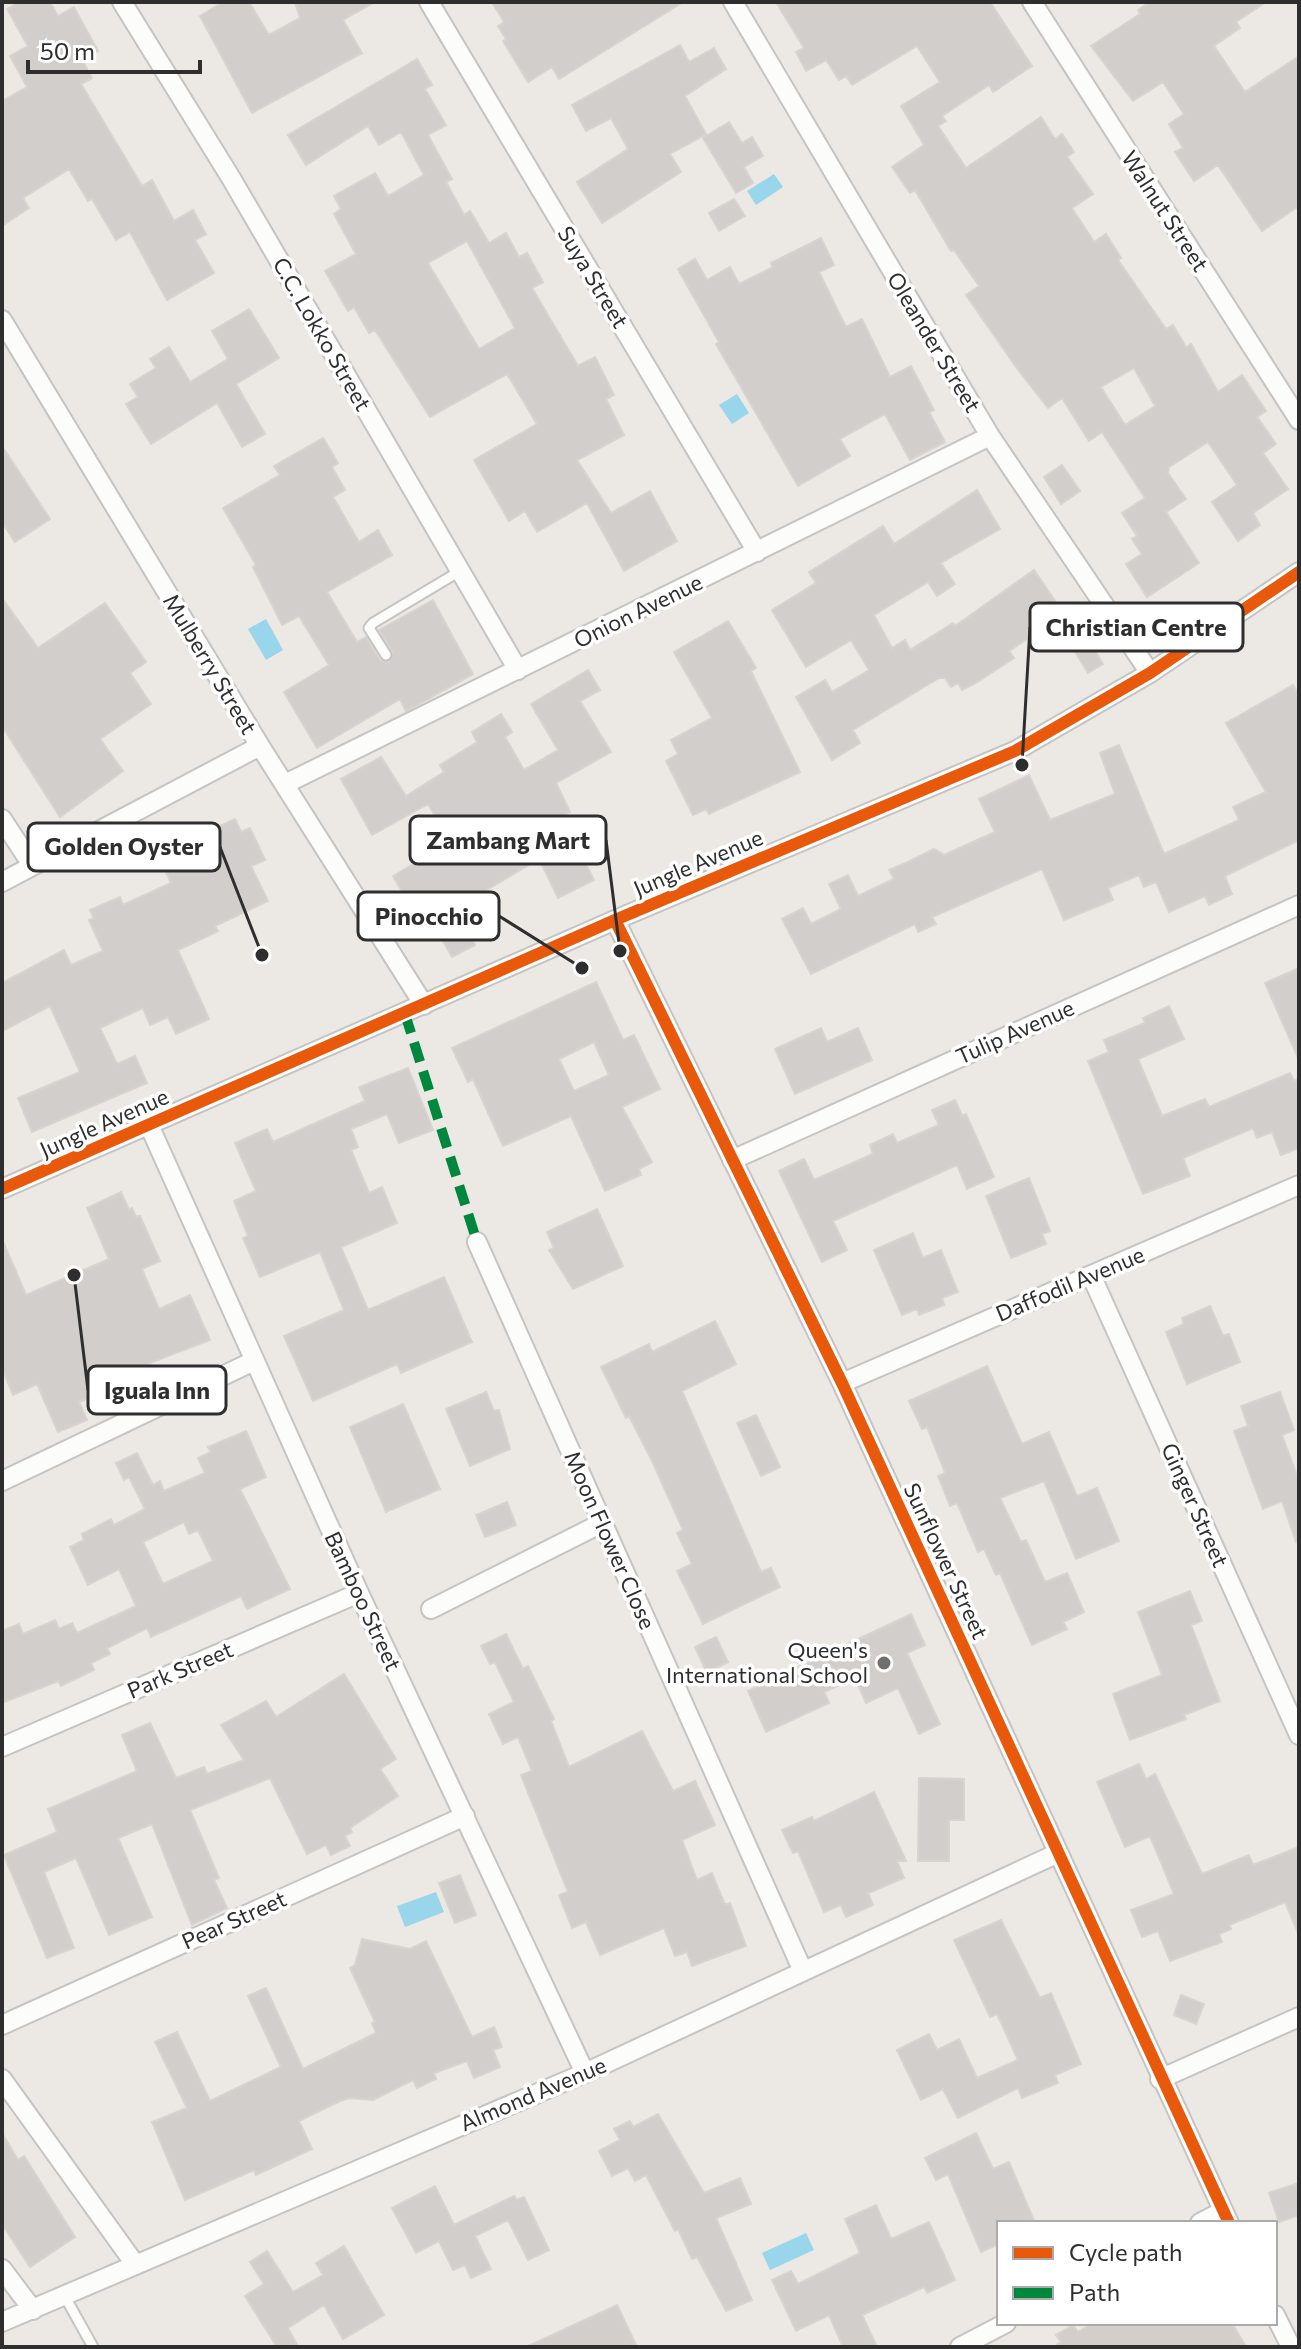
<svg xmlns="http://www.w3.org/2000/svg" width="1301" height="2349" font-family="Commissioner,sans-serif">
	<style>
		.water { fill: #99d6ec }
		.building { fill: #d1cecb; stroke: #d7d4d0; stroke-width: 2; fill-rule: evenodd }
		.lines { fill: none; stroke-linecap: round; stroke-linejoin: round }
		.service-casing { stroke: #c5c4c5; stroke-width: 13 }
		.minor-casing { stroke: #c5c4c5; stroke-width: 22 }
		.service { stroke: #fcfcfb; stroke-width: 9 }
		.minor { stroke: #fcfcfb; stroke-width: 18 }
		.quiet { stroke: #00873e; stroke-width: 10; stroke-dasharray: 20 10; stroke-linecap: butt }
		.cycleway-casing { stroke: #fff; stroke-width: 17 }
		.cycleway { stroke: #e8590c; stroke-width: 12 }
		.poi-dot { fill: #706f6e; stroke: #fff; stroke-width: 3 }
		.labels { text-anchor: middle; stroke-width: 7; stroke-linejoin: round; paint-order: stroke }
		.street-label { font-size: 22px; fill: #2e2e2e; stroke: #fff }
		.poi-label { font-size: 22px; fill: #2e2e2e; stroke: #fff; text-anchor: end }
		.leader { fill: none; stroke: #2e2e2e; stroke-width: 3 }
		.callout-dot { fill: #2e2e2e; stroke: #fff; stroke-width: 3 }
		.callout { fill: #fff; stroke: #2e2e2e; stroke-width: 3 }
		.callout-label { font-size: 24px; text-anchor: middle; font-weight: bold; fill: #2e2e2e }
	</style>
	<rect width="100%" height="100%" fill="#ece8e4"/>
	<path class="water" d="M774,174L783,187L756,205L747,191Z
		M737,394L749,413L732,424L719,405Z
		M266,619L283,650L266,660L248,629Z
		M436,1892L444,1912L405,1927L397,1906Z
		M806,2233L814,2250L770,2270L762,2253Z"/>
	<path class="building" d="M20,2H50L58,16L74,7L98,51L82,60L92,78L81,84L142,186L152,180L174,221L193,210L206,234L195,240L214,273L167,300L130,232L116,240L92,199L88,201L69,169L23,198L29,208L2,226V101L27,87L10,56L28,46L7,9Z
		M223,2H249L269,35L300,18L295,2H375L343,20L362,53L252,113L200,16Z
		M492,2H683L559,79L552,67L528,82L503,41L506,39L498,26L504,22Z
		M776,2H990L1032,66L993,92L989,85L942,116L946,121L938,126L966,168L1041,117L1055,139L1062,134L1074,152L1067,157L1093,194L1072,208L1094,242L1106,234L1121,258L1118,260L1166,329L1173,325L1186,347L1191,344L1218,392L1242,375L1266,411L1257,417L1276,444L1263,453L1288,489L1253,513L1260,525L1238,541L1212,502L1237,485L1208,442L1169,467L1168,473L1186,499L1166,512L1199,563L1147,597L1126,564L1142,554L1132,539L1137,536L1122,513L1145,498L1102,432L1089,441L1062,398L1048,408L1016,367L966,295L979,286L954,250L951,251L915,190L910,193L892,167L924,145L901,106L940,82L917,46L852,85L846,76L839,80L826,60L806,71L796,52L804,48ZM1134,368L1155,406L1125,425L1101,387Z
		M1150,2H1266L1236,22L1240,28L1214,46L1245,92L1299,56V206L1262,231L1218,165L1194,181L1175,152L1183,148L1169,124L1184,114L1163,82L1133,101L1091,46L1140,14L1138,10Z
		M680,45L689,62L714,48L726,69L685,96L706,134L670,154L681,172L602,223L577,182L628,149L611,118L586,131L572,105Z
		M417,59L432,85L425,89L446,125L428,135L452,179L446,182L464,215L470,211L489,243L506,233L519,257L527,253L543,282L532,288L578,366L595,357L614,395L606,399L624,435L577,460L611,513L650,491L677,541L624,571L587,503L537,532L525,511L509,521L474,460L537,424L507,374L430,417L375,330L369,333L354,307L348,311L325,271L356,254L334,214L341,209L334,196L375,173L388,196L424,175L401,132L379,145L368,126L306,165L288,135ZM467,241L515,328L479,349L428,263Z
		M729,122L742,143L752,137L763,156L744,167L753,183L736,193L703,138Z
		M734,199L745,216L719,231L709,213Z
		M821,238L834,265L819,272L846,327L862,319L890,377L911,366L934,410L929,412L945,442L910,460L885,414L840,439L850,456L798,486L716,344L719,342L678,269L695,259L707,280L730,267L739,284L773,267L771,263Z
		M249,309L279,358L236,384L265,434L242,447L217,403L151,444L126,404L138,397L130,384L156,368L150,359L169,347L190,382L228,359L212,331Z
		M323,438L338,463L332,467L345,490L333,497L359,542L378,530L392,555L327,592L357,642L366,637L380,660L389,662L393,652L379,630L433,600L473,674L406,711L400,699L317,748L284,692L329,665L299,616L282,625L253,567L256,565L223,508L280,475L274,466Z
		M2,446L50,519L15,542L2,522Z
		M1062,465L1080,491L1061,504L1044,477Z
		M977,490L1000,529L941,563L955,584L937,596L928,582L874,615L892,648L905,640L910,650L953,623L955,626L1034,570L1064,614L1009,651L1014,658L976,683L962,690L958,683L951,687L945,678H939L853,730L860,743L832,760L796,697L825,680L832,692L869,670L851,640L806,667L772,610L816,583L809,572L883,526L894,544Z
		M2,598L38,648L105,603L146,662L130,673L151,704L100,739L123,771L60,817L2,726Z
		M1073,615L1078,624L1083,621L1100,648L1095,651L1103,664L1088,673L1058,624Z
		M728,621L756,668L751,671L800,772L709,814L706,809L693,815L666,761L678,754L671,740L712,718L674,652Z
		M588,670L600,690L580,701L611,752L556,783L570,812L562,816L594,880L558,898L539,859L466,902L473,914L462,920L475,945L452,957L439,934L430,939L393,876L451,842L428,804L372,835L341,779L381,757L406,796L444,772L440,765L477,742L472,732L501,714L512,732L505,737L524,770L558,750L531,704Z
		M1293,685L1299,695V840L1225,876L1232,894L1209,905L1205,896L1169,912L1156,882L1144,887L1139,875L1108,888L1113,900L1064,920L1042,869L932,917L936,924L918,932L915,924L811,974L782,919L803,908L811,924L841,909L829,884L848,875L858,896L894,879L889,870L908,862L934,849L944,855L995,832L979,799L1029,775L1050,820L1115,794L1100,753L1119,745L1164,854L1239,820L1233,807L1266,792L1226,723Z
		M235,819L241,832L250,828L265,860L251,866L268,901L215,926L218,931L178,950L209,1019L176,1034L168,1017L150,1025L143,1008L100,1028L117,1064L135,1056L147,1083L32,1132L18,1098L80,1072L50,1006L2,1031V983L64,950L71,965L103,951L89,920L94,918L90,910L120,897L123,905L171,883L165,870L196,855L190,840Z
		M1299,968V1060L1265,983Z
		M596,982L623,1040L634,1035L660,1089L622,1107L652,1162L639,1169L641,1175L605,1191L571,1116L503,1146L473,1079L468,1082L452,1048ZM594,1042L609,1075L574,1091L559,1059Z
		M1169,1006L1184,1039L1138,1059L1162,1116L1205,1099L1209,1107L1290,1073L1294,1081L1299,1079V1148L1281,1155L1272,1132L1257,1138L1253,1128L1183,1158L1190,1176L1143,1194L1088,1061L1109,1052L1104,1040L1145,1023L1143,1018Z
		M821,1028L827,1042L858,1028L872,1060L795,1094L775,1049Z
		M408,1068L433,1130L399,1143L387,1114L351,1129L358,1147L351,1150L369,1193L382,1187L397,1223L341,1247L368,1310L444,1277L472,1342L401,1373L397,1364L313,1401L284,1336L344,1310L320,1252L260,1277L243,1238L248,1236L234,1201L256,1191L235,1143L267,1129L273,1142L365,1101L359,1087Z
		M955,1100L962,1116L966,1114L994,1177L967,1189L957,1165L833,1221L847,1250L822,1262L779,1171L804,1159L814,1180L873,1154L870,1145L893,1134L897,1143L939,1125L932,1110Z
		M1029,1178L1050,1231L1042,1234L1046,1244L1011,1258L986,1196Z
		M121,1192L129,1210L132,1208L136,1217L140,1216L160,1261L142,1269L159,1309L190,1295L210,1340L139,1367L142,1375L79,1402L87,1420L58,1432L37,1384L13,1395L2,1368V1239L26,1295L109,1259L87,1208Z
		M597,1209L623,1266L573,1289L549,1250L554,1248L547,1232Z
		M913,1233L923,1258L941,1250L958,1292L942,1298L944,1305L919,1315L917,1309L902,1315L874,1250Z
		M1210,1306L1223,1336L1229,1334L1240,1362L1187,1384L1166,1332L1184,1324L1182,1318Z
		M715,1321L736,1364L682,1391L761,1572L771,1568L780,1587L703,1624L677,1571L692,1564L677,1533L683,1530L653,1463L629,1416L626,1418L601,1367L649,1344L652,1352Z
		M987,1366L1022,1444L1049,1432L1077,1496L1097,1488L1119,1541L1076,1559L1044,1481L1000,1498L1021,1542L1026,1540L1045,1582L1067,1573L1084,1612L1063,1622L1067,1629L1032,1645L1000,1573L996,1575L984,1549L978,1552L957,1503L950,1506L938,1476L945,1473L927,1427L922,1429L909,1401Z
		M486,1392L494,1411L499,1410L510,1449L470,1466L446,1409Z
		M1280,1392L1294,1430L1282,1435L1299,1481V1541L1296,1542L1282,1501L1263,1509L1234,1431L1248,1426L1241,1406Z
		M403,1404L440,1489L386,1512L350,1427Z
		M756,1415L780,1467L761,1476L737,1423Z
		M246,1431L266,1477L240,1489L290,1589L247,1609L241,1596L151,1637L147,1628L107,1648L110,1654L91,1663L94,1670L61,1686L58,1681L2,1703V1631L19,1624L23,1634L55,1620L59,1629L72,1623L77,1633L136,1606L119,1569L88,1585L70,1547L84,1540L82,1534L111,1519L114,1525L145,1509L129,1477L124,1480L116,1463L137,1453L153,1485L160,1481L164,1491L205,1473L198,1458L211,1452L208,1447ZM184,1522L189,1534L198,1530L213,1561L163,1584L143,1542Z
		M507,1502L516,1525L485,1537L476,1515Z
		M1190,1591L1202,1621L1191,1625L1220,1701L1184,1715L1186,1719L1130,1740L1113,1694L1162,1675L1138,1612Z
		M911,1614L925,1645L907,1653L940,1724L919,1734L898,1688L866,1703L855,1678L824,1692L829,1703L766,1732L748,1691Z
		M506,1634L523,1669L528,1666L554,1719L551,1721L569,1767L642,1731L673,1791L695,1781L715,1825L682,1840L697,1880L712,1873L725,1905L730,1903L746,1946L692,1966L687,1952L675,1956L664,1928L600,1955L586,1922L572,1928L559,1895L568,1892L521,1775L532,1771L518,1737L503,1744L489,1714L514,1702L495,1662L490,1664L481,1646Z
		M716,1637L728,1662L707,1673L695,1647Z
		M344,1674L396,1759L380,1769L398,1796L350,1828L352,1832L345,1836L350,1846L331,1855L326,1845L307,1854L270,1778L190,1810L219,1878L214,1880L227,1908L192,1925L152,1824L118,1838L152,1917L109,1935L76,1858L44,1872L74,1948L47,1958L4,1855L57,1832L48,1809L137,1771L122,1735L150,1723L176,1778L204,1767L207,1774L244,1760L221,1725L266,1701L276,1717Z
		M1139,1764L1146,1779L1155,1774L1202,1874L1249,1855L1253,1865L1299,1847V1935L1285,1902L1229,1925L1231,1929L1219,1934L1222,1942L1170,1961L1158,1931L1142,1937L1131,1910L1174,1894L1150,1836L1125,1847L1097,1782Z
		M919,1778L964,1779V1820H949V1861H918Z
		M874,1792L906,1861H897L904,1878L868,1893L873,1905L846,1917L841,1905L824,1912L798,1851L793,1853L782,1830L812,1817L814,1821Z
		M460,1875L476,1915L455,1923L439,1883Z
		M1001,1920L1040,1998L1051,1993L1081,2064L1055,2075L1058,2083L1022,2098L1018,2088L958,2118L943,2089L921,2100L897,2050L929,2034L937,2050L959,2039L977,2078L1018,2060L997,2014L990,2017L954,1940Z
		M362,1939L410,1949L426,1941L472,2037L494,2027L502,2047L493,2050L500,2067L474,2078L467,2061L434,2073L436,2079L417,2088L413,2080L373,2100L350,2098L340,2101L299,2121L312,2149L256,2175L254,2170L185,2200L152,2122L187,2108L155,2042L177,2032L210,2101L281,2067L248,1996L266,1988L303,2069L376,2033L372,2023L375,2022L350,1968L355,1965Z
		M1181,1995L1204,2004L1196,2024L1174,2015Z
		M658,2114L704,2193L740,2178L751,2204L716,2218L752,2300L726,2311L697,2257L692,2259L678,2229L675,2231L646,2175L635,2181L628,2168L612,2176L599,2151L620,2140L614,2129L630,2121L633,2127Z
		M2,2133L18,2160L24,2156L75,2237L30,2267L2,2224Z
		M976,2133L993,2169L1009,2162L1035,2223H999V2244L981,2252L948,2174L936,2180L925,2158Z
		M1299,2183V2215L1279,2222L1269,2193Z
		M435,2186L454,2225L514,2196L517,2200L524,2197L549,2250L528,2260L508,2220L475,2236L491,2269L471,2278L465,2265L453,2270L439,2241L416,2253L392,2208Z
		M876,2205L891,2239L929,2222L955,2280L927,2293L924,2287L862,2315L877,2347H843L829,2315L796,2331L772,2280L791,2271L798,2284L860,2253L845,2219Z
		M344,2246L384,2315L343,2339L324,2305L288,2328L298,2347H277L245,2296L264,2284L250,2262L267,2251L293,2292L323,2275L316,2263Z
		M617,2305L637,2347H526Z
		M1093,2323H1232L1246,2347H1054L1061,2342L1056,2335L1073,2325L1078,2332Z"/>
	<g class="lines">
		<defs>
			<path id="service" d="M386,655L369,628L373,623L460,571
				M64,2295L93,2347"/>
			<path id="minor" d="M122,2L231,178L518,670
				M429,2L757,552
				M733,2L990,436L1150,673
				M1032,2L1299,420
				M2,320L260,746L424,1005
				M285,784L990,436
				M2,819L32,865
				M2,882L260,746
				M615,920L842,1383L1229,2223
				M149,1125L359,1593L585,2073
				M732,1160L1299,905
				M2,1189L615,920L1015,751L1150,673L1299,572
				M477,1242L802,1969
				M1091,1275L1299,1735
				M842,1383L1299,1185
				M2,1481L254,1361
				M431,1609L602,1523
				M2,1747L359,1593
				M2,2025L465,1816
				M2,2079L135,2264
				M1160,2079L1299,2017
				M1200,2223L1223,2211
				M2,2269L33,2310
				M1275,2315L1291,2347
				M2,2322L585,2073L1058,1853
				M960,2347L1006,2323"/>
		</defs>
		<use href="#service" class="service-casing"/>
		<use href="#minor" class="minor-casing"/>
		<use href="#service" class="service"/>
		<use href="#minor" class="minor"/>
		<path class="quiet" d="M405,1014L477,1242"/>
		<defs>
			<path id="cycleway" d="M615,920L842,1383L1229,2223
				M2,1189L615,920L1015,751L1150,673L1299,572"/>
		</defs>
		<use href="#cycleway" class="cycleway-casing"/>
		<use href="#cycleway" class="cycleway"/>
	</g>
	<circle class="poi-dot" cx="884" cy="1663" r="8"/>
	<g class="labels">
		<g class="street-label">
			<text transform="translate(1165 211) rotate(57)" y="8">Walnut Street</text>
			<text transform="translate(593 277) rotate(59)" y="8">Suya Street</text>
			<text transform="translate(322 334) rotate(60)" y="8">C.C. Lokko Street</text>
			<text transform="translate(934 342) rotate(59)" y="8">Oleander Street</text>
			<text transform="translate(638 611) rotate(-26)" y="8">Onion Avenue</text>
			<text transform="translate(210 664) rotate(59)" y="8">Mulberry Street</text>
			<text transform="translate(698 863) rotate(-23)" y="8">Jungle Avenue</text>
			<text transform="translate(1015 1032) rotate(-24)" y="8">Tulip Avenue</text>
			<text transform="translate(104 1123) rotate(-24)" y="8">Jungle Avenue</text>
			<text transform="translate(1070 1284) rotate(-23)" y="8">Daffodil Avenue</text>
			<text transform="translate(1195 1505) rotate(66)" y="8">Ginger Street</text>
			<text transform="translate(610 1540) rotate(66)" y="8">Moon Flower Close</text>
			<text transform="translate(946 1561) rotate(65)" y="8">Sunflower Street</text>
			<text transform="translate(363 1601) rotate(65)" y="8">Bamboo Street</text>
			<text transform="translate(180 1670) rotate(-23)" y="8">Park Street</text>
			<text transform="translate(234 1920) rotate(-24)" y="8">Pear Street</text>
			<text transform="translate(533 2094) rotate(-23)" y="8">Almond Avenue</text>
		</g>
		<g class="poi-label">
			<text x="868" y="1658">Queen's<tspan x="868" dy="25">International School</tspan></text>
		</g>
	</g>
	<path class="leader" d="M1022 765L1030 627M620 951L606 840M262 955L220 847M582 968L499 916M74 1275L88 1390"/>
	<g class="callout-dot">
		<circle cx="1022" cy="765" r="8"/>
		<circle cx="620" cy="951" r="8"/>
		<circle cx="262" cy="955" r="8"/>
		<circle cx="582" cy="968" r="8"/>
		<circle cx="74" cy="1275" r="8"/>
	</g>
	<g class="callout">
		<rect x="1030" y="603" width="213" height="48" rx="8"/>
		<rect x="410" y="816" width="196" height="48" rx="8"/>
		<rect x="28" y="823" width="192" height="48" rx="8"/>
		<rect x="358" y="892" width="141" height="48" rx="8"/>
		<rect x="88" y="1366" width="138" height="48" rx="8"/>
	</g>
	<g class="callout-label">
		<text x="1136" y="636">Christian Centre</text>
		<text x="508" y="849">Zambang Mart</text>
		<text x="124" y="855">Golden Oyster</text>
		<text x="429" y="925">Pinocchio</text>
		<text x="157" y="1399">Iguala Inn</text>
	</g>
	<rect width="1301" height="2349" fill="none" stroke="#2e2e2e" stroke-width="8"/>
	<rect x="997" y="2221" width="280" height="104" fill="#ffffff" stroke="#ababab" stroke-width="2"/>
	<rect x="1013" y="2247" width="40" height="12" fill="#e8590c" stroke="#ababab" stroke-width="2"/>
	<text x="1069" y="2261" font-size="24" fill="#2e2e2e">Cycle path</text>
	<rect x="1013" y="2287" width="40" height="12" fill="#00873e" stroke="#ababab" stroke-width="2"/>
	<text x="1069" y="2301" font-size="24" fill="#2e2e2e">Path</text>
	<path d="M28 60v12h172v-12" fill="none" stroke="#2e2e2e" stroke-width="4"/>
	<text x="40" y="60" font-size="24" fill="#2e2e2e" stroke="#ffffff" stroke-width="6" paint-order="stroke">50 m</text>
</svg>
